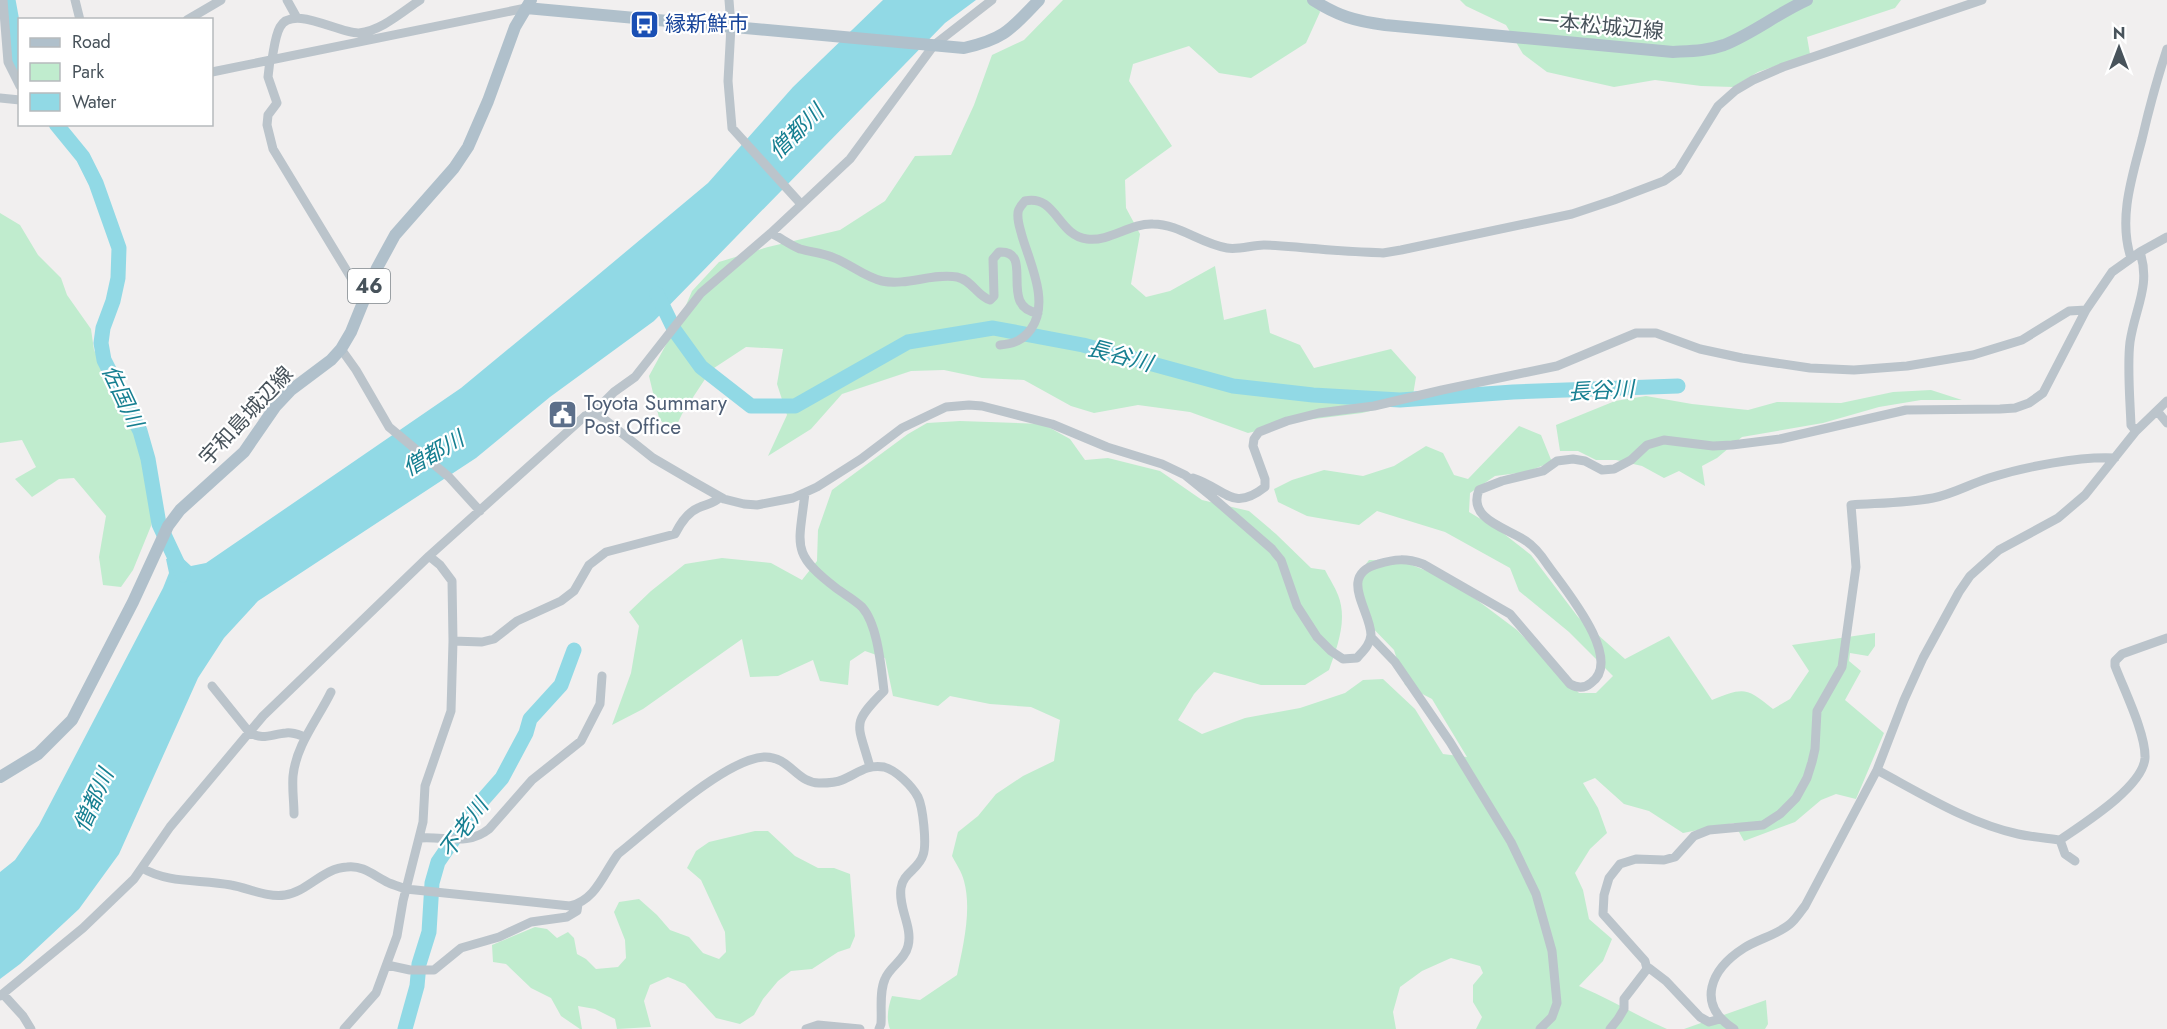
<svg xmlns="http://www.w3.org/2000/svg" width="2167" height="1029" font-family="Jost,'Noto Sans JP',sans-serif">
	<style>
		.green { fill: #c0ecce }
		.water { fill: #91d9e5 }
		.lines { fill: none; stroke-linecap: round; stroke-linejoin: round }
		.river { stroke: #91d9e5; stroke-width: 15 }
		.minor { stroke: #bbc4cb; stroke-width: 9 }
		.major { stroke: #b0c0cb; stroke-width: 12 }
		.labels { text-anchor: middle; stroke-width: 4.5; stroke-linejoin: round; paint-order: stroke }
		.shield { fill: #fff; stroke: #7f878c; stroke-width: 1.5 }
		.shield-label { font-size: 20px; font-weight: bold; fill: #48535b }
		.transit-label { font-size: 21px; fill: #164399; stroke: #fff; text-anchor: start }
		.street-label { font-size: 21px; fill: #48535b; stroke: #fff }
		.service-label { font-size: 21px; fill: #4e5e75; stroke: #fff; text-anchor: start }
		.water-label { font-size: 22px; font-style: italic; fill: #167f91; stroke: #fff }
	</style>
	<rect width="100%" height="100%" fill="#f1efef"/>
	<path class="green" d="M1063,0H1316L1320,12L1306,43L1251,78L1219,73L1189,46L1133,64L1129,81L1172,146L1125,180L1126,208L1140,234L1131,284L1146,297L1170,291L1215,266L1224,320L1266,309L1270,333L1300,345L1314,368L1391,349L1416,377L1412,401L1362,413L1306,420L1248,433L1190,412L1138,405L1094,413L1071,406L1024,380L982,378L944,370L911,371L842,394L811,429L768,456L787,415L777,384L783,349L746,347L711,370L682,414L672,435L659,418L649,376L681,317L692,291L719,262L768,247L840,230L885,201L915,156L951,155L974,105L992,55L1024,40Z
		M1460,0H1901L1895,8L1807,37L1810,54L1758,72L1733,87L1701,86L1655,80L1614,87L1547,72L1523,54L1506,25L1466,6Z
		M0,213L20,225L38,255L61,278L67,295L91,329L94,350L159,482L151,526L133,570L121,587L103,585L99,557L106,516L74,478L59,479L32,497L15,479L36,467L22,440L0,443Z
		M1931,390L1962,400H1921L1879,407L1823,423L1742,437L1717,458L1702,466L1705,486L1679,471L1664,478L1642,466L1616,460H1596L1578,451H1560L1556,425L1615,401L1646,396L1692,404L1748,410L1777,402L1841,403L1893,392Z
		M960,421L1043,424L1070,439L1085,460L1108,458L1160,471L1202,500L1249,511L1276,534L1311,568L1325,570C1329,578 1335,587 1338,595C1348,620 1337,647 1329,670L1305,685H1261L1214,672L1194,694L1178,720L1202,734L1245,718L1300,708L1345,693L1363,680L1383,679L1415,709L1443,754L1467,757L1432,699L1405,685L1394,650L1364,619L1354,580L1369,560L1401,561L1435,574L1477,600L1517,630L1579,693H1596L1613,676L1569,632L1519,591L1510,568L1445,532L1377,511L1359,525L1307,516L1278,502L1274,489L1292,480L1324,470L1363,476L1394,466L1426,446L1443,453L1454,475L1468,479L1519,426L1541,435L1552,462L1526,472L1495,476L1470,493L1469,512L1499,530L1531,555L1578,617L1625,659L1669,636L1712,700C1744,687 1746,687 1773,709L1790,699L1809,671L1792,645L1875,633V646L1868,656L1850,653L1849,661L1861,671L1845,700L1884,733L1856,799L1836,794L1821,800L1795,822L1744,841L1734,823L1683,833L1649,811L1624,804L1595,778L1583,783L1598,808L1607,833L1590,849L1575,873L1583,890L1589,919L1612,939L1603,961L1579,986C1610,999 1637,1016 1667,1029H1476L1482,1017L1473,1002V985L1483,973L1480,966L1451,958L1422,971L1400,987L1393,1012L1396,1029H890C886,1020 888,1006 892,996L920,1000L957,975C963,947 972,910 964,881C962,872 956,864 952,856L958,832L978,816L996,794L1023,776L1054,761L1060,720L1031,707L990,704L950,696L938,706L893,696L885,658L865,651L850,661L848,685L820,681L813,660L778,676L750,677L742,639L643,709L612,725L631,673L639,626L629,612L651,591L685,564L722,558L771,563L802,580L817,561L818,530L832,490L908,434L927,423Z
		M755,831H768L795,856L818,868H834L850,874L855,936L850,948L838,952L812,969L791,971L778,981L763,999L754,1015L740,1024L716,1018L685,984L668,977L650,985L644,1001L651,1027L617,1029L615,1019L595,1009L578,1006L582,1029H580L561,1016L551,998L531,988L506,964L493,962L492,945L535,927L547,929L557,938L568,932L574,938L577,954L586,959L596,969L618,967L626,958L625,940L614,912L619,902L639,899L657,915L670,930L689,937L703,953L719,959L726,952L725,932L701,880L687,868L696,851L709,842Z
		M1766,1000L1768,1024L1765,1029H1684Z"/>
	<path class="water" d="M883,0H976L945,23L654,321L550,397L476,458L258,601L224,638L198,678L119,854L79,909L20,964L0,979V872L15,860L39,825L163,588L169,573L166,559L179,555L191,566L206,563L461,388L586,285L708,183L793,87Z"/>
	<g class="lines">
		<path class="river" d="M8,0L20,66
			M56,124L83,157L96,183L119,248L118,278L113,301L103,328L101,343L104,360L140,431L148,459L159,524L183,575
			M657,294L675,331L701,367L751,406H795L908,342L993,328L1083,345L1233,386L1313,395L1400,400L1513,392L1678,386
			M405,1029L417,986L419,964L429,932L432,883L438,862L473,811L502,778L526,733L530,719L561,685L574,650"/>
		<path class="minor" d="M3,0L8,62L20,86
			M75,0L80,20
			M287,0L297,18
			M729,0L731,26L728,81L732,128L801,204
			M187,20L221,0
			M272,59C274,49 275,36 280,27C293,4 339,34 359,33C381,31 402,12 420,0
			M270,60L268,77L277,103L268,115L267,125L273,149L353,281L358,288L367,293
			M212,72L526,8
			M0,98L20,100
			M771,233C781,238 790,245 800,249C811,252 822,253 832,257C849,263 864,277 882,281C907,286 932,273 957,277C972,280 977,296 990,300L994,296L993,259L999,252C1036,250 997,307 1038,313
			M2131,258C2118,219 2132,177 2142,139C2149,109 2157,79 2167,49
			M1000,345C1014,344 1023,340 1031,329C1050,303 1030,263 1022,236C1020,228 1017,221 1018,213C1018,208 1022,205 1025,201C1056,194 1058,236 1087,239C1110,242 1130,223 1153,224C1179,224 1201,244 1227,248C1239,250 1252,245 1264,245C1282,245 1300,248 1319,249C1340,251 1362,252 1383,253L1401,250L1572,214L1614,200L1664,181L1678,171L1718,106L1736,90L1753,80L1783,67L1982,0
			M341,349L356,370L389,427L449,477L480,511
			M2158,412L2167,423
			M593,413L599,415L653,458L694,482L724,499L744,504L757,505L793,498L817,487L861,459L902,428L946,407L969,405L982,406L1052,424L1107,447L1162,464L1185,475L1211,496L1272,549L1281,560L1297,606L1317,637L1331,651L1343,659L1357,658C1363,651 1370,645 1371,635C1371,611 1337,575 1378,564C1395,559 1406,558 1423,564L1510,614L1570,684C1577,688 1584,689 1591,683C1625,659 1563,587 1547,564C1541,555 1535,547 1526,541C1507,528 1467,519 1479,490L1502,481L1543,471L1557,461L1573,459L1585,461L1602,470L1614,469L1631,460L1647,445L1664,440L1713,446L1732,445L1780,439L1906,410L2000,409L2015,408L2029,403L2043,393L2086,310L2112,272L2140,252L2167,237
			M2136,431L2131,425C2130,400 2127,365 2130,342C2135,308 2151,286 2140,252
			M1193,478C1225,488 1232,513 1265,487V479L1253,446L1254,439L1259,432L1287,421L1319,413L1374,406L1442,390L1557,366L1636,333H1656L1700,349L1742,358L1810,368L1854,370L1907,366L1973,355L2022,340L2069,311L2086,310
			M805,493C799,546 790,553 836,588C844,594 855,600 862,607C878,625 881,667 884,691C850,725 858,723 870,767
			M1371,637L1395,662L1450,742L1511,842L1536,894L1552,951L1557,1003L1552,1017L1540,1029
			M453,641L482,642L494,639L517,621L561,601L574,591L589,565L606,552L675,534C680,524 688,512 698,508C706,504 714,504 720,497
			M212,686L249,732C262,741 272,734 286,733C293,732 299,735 305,737
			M1877,770C1922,794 1968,823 2018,834C2032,837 2046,838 2060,840
			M294,814C294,802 292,789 293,776C296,745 318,719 331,692
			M420,838C445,836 468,846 489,829L532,780L581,741L600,704L602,676
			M2075,861L2065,854L2060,840C2083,824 2143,787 2145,758C2146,734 2124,690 2115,666V661L2122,654L2167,638
			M142,868C169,884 201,879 231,885C248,888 268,898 285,895C307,892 323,868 347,867C364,865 374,876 389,883C394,885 400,887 406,889L570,906C596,900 603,874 618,854C651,828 725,759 764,757C790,756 797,784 820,783C827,783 835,783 842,780C857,774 866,764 884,767C896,770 912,786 918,797C923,807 927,845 923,855C919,869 903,873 901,888C898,908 913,927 908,946C905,960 890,966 885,979C879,992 882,1010 881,1024L879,1029
			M387,965L410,970H434L461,948L499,937L531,922L567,917L577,911L578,904
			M3,994L23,1016L31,1029
			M0,996L83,928L134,879L170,827L263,716L429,556L585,416L593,413L614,392L635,377L701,293L771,233L850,159L934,45L992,0
			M1720,1019L1709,1022L1700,1017L1666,981L1649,968L1647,969L1645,961L1603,914L1604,895L1609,878L1620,864L1636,859L1664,860L1675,857L1694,836L1709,830L1763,825L1780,814L1796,798L1807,778L1812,762L1815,749L1817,711L1842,667L1856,567L1851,505C1878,503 1906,503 1933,498C1953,494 1970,484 1989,478C2024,467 2080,456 2115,458
			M344,1029L376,993L397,936L403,901L423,822L425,786L451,711L453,641L452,581L440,565L429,556
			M806,1029L818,1025L860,1029
			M1610,1029L1618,1019L1624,1009V999L1647,969
			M1734,1029C1695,1004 1711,969 1744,948C1758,939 1777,935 1790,924C1796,919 1800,912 1805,906L1877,770L1904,700L1923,658L1959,592L1970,576L1999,550L2058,518L2085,495L2136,431L2167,401"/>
		<path class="major" d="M1313,0C1338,16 1355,21 1385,25L1673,52C1690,51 1707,51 1724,45C1754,33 1778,13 1807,0
			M526,8L964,48C1005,39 1011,29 1039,0
			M0,777L38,754L72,720L133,602L168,526L180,510L244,452L275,407L291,390L331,360L341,349L351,332L377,268L395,235L454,168L468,147L488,101L515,27L531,0"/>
	</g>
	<defs>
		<symbol id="bus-square" viewBox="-11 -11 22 22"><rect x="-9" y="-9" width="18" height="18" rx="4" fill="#1a4fb4" stroke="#fff"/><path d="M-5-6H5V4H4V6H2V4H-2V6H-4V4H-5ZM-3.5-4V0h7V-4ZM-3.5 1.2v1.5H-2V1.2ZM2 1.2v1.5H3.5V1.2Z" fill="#fff"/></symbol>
		<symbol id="civic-square" viewBox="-11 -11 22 22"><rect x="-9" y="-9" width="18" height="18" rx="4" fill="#5c6f8a" stroke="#fff"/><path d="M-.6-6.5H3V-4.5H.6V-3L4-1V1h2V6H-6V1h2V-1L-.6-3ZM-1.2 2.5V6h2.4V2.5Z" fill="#fff"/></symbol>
	</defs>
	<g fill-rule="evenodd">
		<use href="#bus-square" x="628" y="8" width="33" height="33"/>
		<use href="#civic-square" x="546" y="398" width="33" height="33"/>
	</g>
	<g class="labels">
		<rect class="shield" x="348" y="269" width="42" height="34" rx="4.5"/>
		<g class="shield-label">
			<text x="369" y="293">46</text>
		</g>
		<g class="transit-label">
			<text x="665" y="31">縁新鮮市</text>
		</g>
		<g class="street-label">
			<text transform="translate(1601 26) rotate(5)" y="7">一本松城辺線</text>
			<text transform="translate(246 416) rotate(-47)" y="7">宇和島城辺線</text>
		</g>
		<g class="service-label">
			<text x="584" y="410">Toyota Summary<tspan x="584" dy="24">Post Office</tspan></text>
		</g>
		<g class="water-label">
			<text transform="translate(796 131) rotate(-45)" y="8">僧都川</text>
			<text transform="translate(1120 355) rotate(15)" y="8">長谷川</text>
			<text transform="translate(1601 390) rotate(-3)" y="8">長谷川</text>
			<text transform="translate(123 396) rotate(65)" y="8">佐国川</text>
			<text transform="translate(433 453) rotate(-30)" y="8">僧都川</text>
			<text transform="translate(93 800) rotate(-66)" y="8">僧都川</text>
			<text transform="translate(463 828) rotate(-54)" y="8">不老川</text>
		</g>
	</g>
	<rect x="18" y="18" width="195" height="108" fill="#ffffff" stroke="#b6babd" stroke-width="1.5"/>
	<rect x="30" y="38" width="30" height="9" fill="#b0c0cb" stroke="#b6babd" stroke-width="1.5"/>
	<text x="72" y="48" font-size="18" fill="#48535b">Road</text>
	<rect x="30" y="63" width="30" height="18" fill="#c0ecce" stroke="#b6babd" stroke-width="1.5"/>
	<text x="72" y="78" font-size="18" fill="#48535b">Park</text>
	<rect x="30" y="93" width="30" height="18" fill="#91d9e5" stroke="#b6babd" stroke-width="1.5"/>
	<text x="72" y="108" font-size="18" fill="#48535b">Water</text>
	<g transform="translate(2119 48)" stroke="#ffffff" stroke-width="4.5" paint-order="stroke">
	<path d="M0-4.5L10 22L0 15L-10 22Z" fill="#48535b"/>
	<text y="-9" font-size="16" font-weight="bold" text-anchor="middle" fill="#48535b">N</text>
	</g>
</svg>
